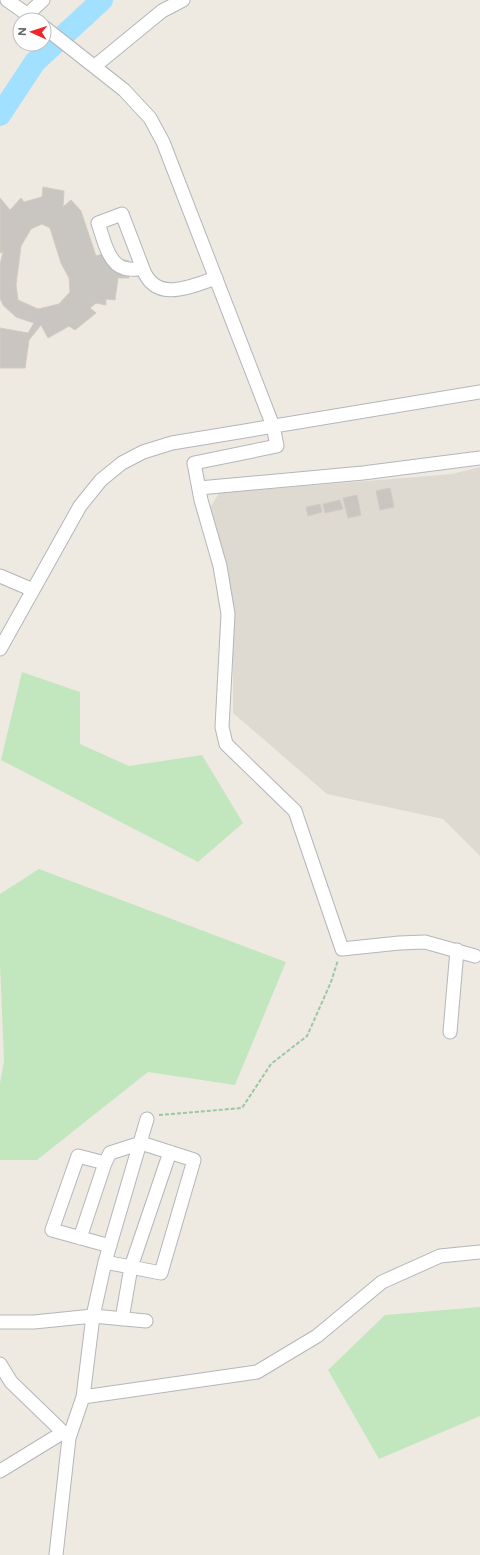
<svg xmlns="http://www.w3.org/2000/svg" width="480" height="1555" font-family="Figtree,sans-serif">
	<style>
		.education { fill: #ded9d1 }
		.green { fill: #c2e7be }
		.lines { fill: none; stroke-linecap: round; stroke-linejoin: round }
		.river { stroke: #a2e0ff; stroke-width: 22 }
		.building { fill: #c9c5c0; stroke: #d3cbc1; fill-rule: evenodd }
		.minor-casing { stroke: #b3b6ba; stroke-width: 15 }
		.path { stroke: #98caa1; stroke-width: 2; stroke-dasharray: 4 2; stroke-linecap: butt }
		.minor { stroke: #fff; stroke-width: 13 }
	</style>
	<rect width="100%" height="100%" fill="#eeeae2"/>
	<path class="education" d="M480,467V856L443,819L327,794L233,713V606L222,552L210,508L219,493L452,474Z"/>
	<path class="green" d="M22,672L80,692V744L129,766L202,755L243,823L198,862L1,760Z
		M39,869L286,962L235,1085L148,1072L37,1160H0V1083L4,1061L0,963V894Z
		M480,1307V1416L379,1459L328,1370L385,1315Z"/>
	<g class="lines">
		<path class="river" d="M0,115L35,62L102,0"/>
	</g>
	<path class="building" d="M43,187L64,191L63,207L71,200L81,211L96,256L114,250L120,259L129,261V278H118L115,300L106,299V305L96,303L90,308L96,313L75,330L69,326L48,338L41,325L29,340L25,368H0V328L28,333L34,323L16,317L3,305L0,298V265L3,252L0,253V198L10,210L21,198L24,202L42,197ZM42,224L50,228L61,263L69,278L70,292L59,304L38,309L18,300L16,285L21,246L31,229Z
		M390,488L394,507L380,510L376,491Z
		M357,495L361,515L348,518L343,498Z
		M340,500L343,509L325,513L323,504Z
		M320,504L322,512L308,516L306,507Z"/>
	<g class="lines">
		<defs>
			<path id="minor" d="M7,0L35,20
				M28,14L43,0
				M44,27L124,90L150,118L163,142L273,426L277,446L194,463L201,500L220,566L228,614L222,727L226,744L295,811L342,949L399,943L425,942L475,956
				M95,66L162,11L183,0
				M143,269C137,269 130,270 124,268C108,264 103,237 98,223L122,214L143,269C156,304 191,286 216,278
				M199,488L363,473L480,458
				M0,576L33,590
				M0,649L80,506L101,480L122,463L143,452L172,443L480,392
				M450,1032L457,950
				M80,1238L105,1163
				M105,1262L161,1273L194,1160L141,1143L110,1153L105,1163L78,1156L52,1230L110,1246
				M122,1319L131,1267L170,1152
				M0,1322H34L93,1316L146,1321
				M0,1364L11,1382L69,1438
				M83,1397L257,1372L317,1336L382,1282L440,1256L480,1252
				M0,1471L62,1433
				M56,1555L69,1438L83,1397L93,1316L105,1262L147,1119"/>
		</defs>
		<use href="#minor" class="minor-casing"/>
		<path class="path" d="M159,1115L242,1108L271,1064L307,1036L331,982L338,960"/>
		<use href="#minor" class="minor"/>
	</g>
	<g transform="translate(32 32) rotate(273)"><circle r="19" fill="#ffffff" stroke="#bdbfc1"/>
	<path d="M0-3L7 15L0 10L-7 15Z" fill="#ef272c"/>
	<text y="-6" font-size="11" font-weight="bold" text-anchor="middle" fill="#5b6064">N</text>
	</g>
</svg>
